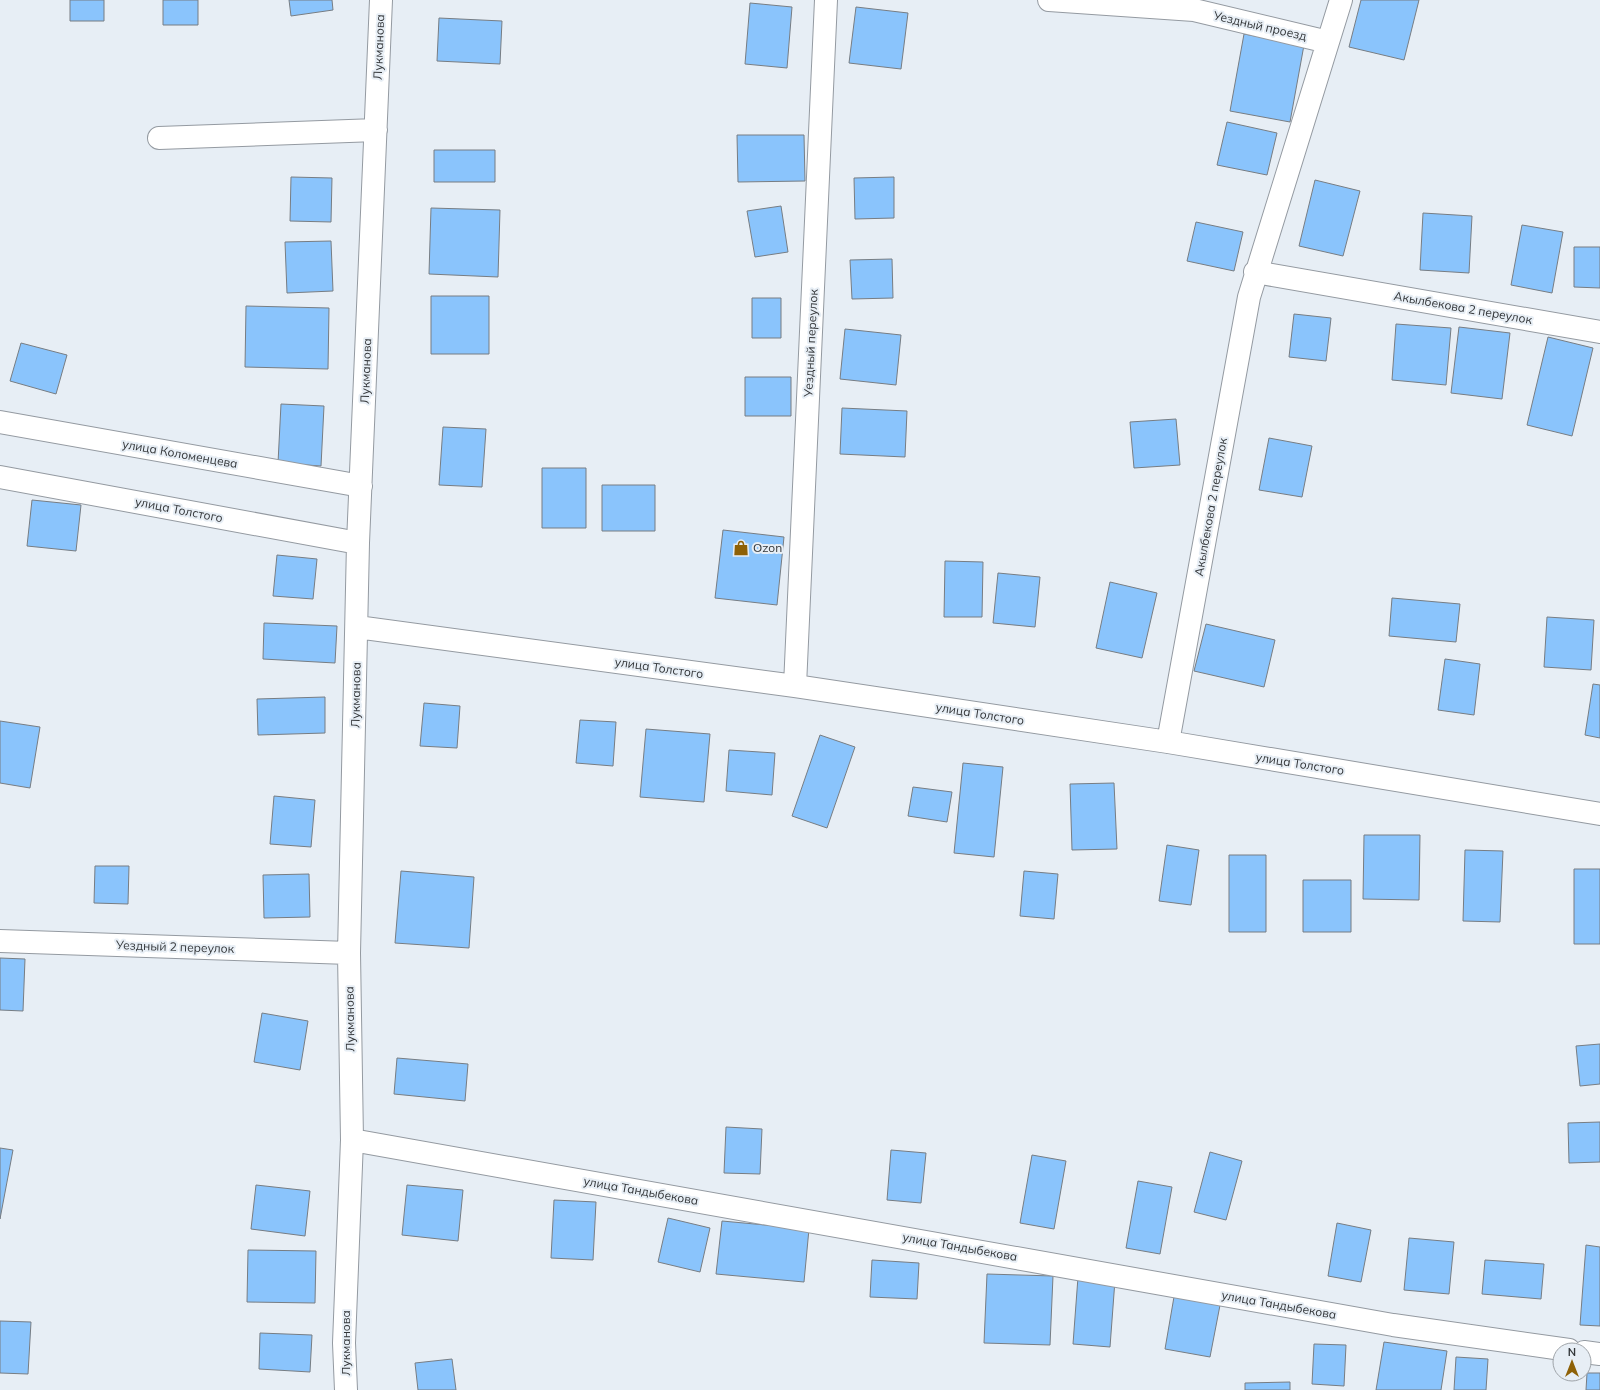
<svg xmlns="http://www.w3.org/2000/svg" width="1600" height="1390" font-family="Mulish,sans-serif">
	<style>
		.building { fill: #8ac4fc; stroke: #777d83 }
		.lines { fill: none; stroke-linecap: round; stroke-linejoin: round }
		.minor-casing { stroke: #949aa1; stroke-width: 24 }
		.minor { stroke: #fff; stroke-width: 22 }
		.labels { text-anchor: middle; stroke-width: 4; stroke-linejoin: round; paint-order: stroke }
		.street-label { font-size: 12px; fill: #323538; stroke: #e7eef5 }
		.poi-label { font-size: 12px; fill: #323538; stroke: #e7eef5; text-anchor: start }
	</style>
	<rect width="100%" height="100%" fill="#e7eef5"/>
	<path class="building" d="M70,0H104V21H70Z
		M163,0H198V25H163Z
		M289,0H332L333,10L291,16Z
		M1361,0H1419L1404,60L1349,47Z
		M750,3L792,7L787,68L745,64Z
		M856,7L908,13L901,69L849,63Z
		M439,18L502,21L500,64L437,61Z
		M1244,34L1304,45L1290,122L1230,111Z
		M1227,122L1277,133L1267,175L1217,165Z
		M737,135H804L805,181L738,182Z
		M434,150H495V182H434Z
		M291,177L332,178L331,222L290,221Z
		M894,177V218L855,219L854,178Z
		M1315,180L1360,191L1343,256L1299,246Z
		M781,206L788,252L755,257L747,211Z
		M431,208L500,210L498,277L429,274Z
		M1423,213L1472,216L1469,273L1420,270Z
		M1196,222L1243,232L1234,271L1187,261Z
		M1522,225L1563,232L1552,293L1511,285Z
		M331,241L333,291L287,293L285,242Z
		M1574,247H1600V288L1574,287Z
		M892,259L893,298L852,299L850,260Z
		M431,296H489V354H431Z
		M752,298H781V338H752Z
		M246,306L329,308L328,369L245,367Z
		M1294,314L1331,318L1326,361L1289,357Z
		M1396,324L1451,328L1446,385L1392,380Z
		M1459,327L1510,333L1502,399L1451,393Z
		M845,329L901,335L896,385L840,379Z
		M1548,337L1593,348L1572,436L1527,425Z
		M21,343L67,355L56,394L10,381Z
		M745,377H791V416H745Z
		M281,404L324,406L321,466L278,463Z
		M842,408L907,411L905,457L840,454Z
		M1176,419L1180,465L1134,468L1130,422Z
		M443,427L486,429L482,487L439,485Z
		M1269,438L1312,446L1302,497L1259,490Z
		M542,468H586V528H542Z
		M602,485H655V531H602Z
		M32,500L81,505L76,551L27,546Z
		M723,530L784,537L777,605L715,598Z
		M277,555L317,559L313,599L273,596Z
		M945,561L983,562L982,617H944Z
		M998,573L1040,577L1035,627L993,623Z
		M1110,582L1157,593L1142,658L1096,648Z
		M1392,598L1460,604L1456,642L1389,636Z
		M1547,617L1594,620L1591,670L1544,667Z
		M264,623L337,626L335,663L263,659Z
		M1206,624L1275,640L1264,687L1194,671Z
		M1445,659L1480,664L1474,715L1438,710Z
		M1593,684L1600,685V738L1585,735Z
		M325,697V733L258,735L257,699Z
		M424,703L460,706L457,748L420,746Z
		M580,720L616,722L613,766L576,763Z
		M0,721L40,727L30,788L0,783Z
		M646,729L710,734L704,802L640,797Z
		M820,735L855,747L827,828L792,816Z
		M729,750L775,753L772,795L726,791Z
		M963,763L1003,767L994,857L954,853Z
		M1114,783L1117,849L1072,850L1070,784Z
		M913,787L952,792L947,822L908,816Z
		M274,796L315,800L311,847L270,844Z
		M1364,835H1420L1419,900L1363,899Z
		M1167,845L1199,850L1191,905L1159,901Z
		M1465,850L1503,851L1500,922L1463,921Z
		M1229,855H1266V932H1229Z
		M95,866H129L128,904L94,903Z
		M1574,869H1600V944H1574Z
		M401,871L474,877L469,948L395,943Z
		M1024,871L1058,874L1054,919L1020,916Z
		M309,874L310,917L264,918L263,875Z
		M1303,880H1351V932H1303Z
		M0,958L25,959L23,1011L0,1010Z
		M262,1013L308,1021L300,1070L254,1062Z
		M1600,1044V1084L1580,1086L1576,1046Z
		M397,1058L468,1064L465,1101L394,1094Z
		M1600,1122V1162L1569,1163L1568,1123Z
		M726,1127L762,1129L760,1174L724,1173Z
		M0,1148L13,1150L0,1219Z
		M891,1150L926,1153L921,1203L887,1200Z
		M1210,1152L1242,1161L1226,1220L1194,1212Z
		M1032,1155L1066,1161L1054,1229L1020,1223Z
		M1138,1181L1172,1187L1160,1254L1126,1248Z
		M256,1185L310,1191L305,1236L251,1229Z
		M407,1185L463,1190L458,1241L402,1235Z
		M554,1200L596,1202L593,1260L551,1258Z
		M668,1218L710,1228L700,1272L658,1262Z
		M722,1221L809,1229L804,1282L716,1274Z
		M1337,1223L1371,1230L1361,1282L1328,1276Z
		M1409,1238L1454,1242L1449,1294L1404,1290Z
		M1586,1245L1600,1247V1326L1580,1325Z
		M248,1250L316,1251L315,1303L247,1302Z
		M872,1260L919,1263L917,1299L870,1297Z
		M1485,1260L1544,1264L1541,1299L1482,1294Z
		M987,1274L1053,1276L1050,1345L984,1343Z
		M1078,1277L1115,1280L1110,1347L1073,1344Z
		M1175,1291L1221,1300L1210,1357L1165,1349Z
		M0,1321L31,1322L28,1374L0,1373Z
		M260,1333L312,1335L310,1372L259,1369Z
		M1384,1342L1447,1351L1441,1390H1376Z
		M1314,1344L1346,1345L1344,1386L1312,1384Z
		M1456,1357L1488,1359L1486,1390H1454Z
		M452,1359L456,1390H418L415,1363Z
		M1587,1373H1600V1390H1586Z
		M1290,1382V1390H1245V1383Z"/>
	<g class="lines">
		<defs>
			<path id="minor" d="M1049,0L1194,10L1328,42
				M159,138L376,130
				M1255,272L1600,332
				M0,422L361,486
				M0,477L358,543
				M357,627L795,686L1168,742L1600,814
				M795,686L826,0
				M1168,742L1249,297L1341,0
				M0,941L349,953
				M352,1140L1393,1325L1569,1350
				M1584,1352L1600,1354
				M346,1390L344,1343L352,1140L349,953L358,543L381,0"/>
		</defs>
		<use href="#minor" class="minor-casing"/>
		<use href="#minor" class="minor"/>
	</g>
	<defs>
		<symbol id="shop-bare" viewBox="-9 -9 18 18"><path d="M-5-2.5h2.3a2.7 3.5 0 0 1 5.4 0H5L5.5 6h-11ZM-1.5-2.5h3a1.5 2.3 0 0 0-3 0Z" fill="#8e6107" stroke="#e7eef5" stroke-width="2.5" paint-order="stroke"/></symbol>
	</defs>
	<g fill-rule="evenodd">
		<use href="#shop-bare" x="730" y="537" width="22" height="22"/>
	</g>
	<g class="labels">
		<g class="street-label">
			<text transform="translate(1260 26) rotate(13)" y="4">Уездный проезд</text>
			<text transform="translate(379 47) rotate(-88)" y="4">Лукманова</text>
			<text transform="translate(1463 308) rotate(10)" y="4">Акылбекова 2 переулок</text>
			<text transform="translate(811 343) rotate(-87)" y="4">Уездный переулок</text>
			<text transform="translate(366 371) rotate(-88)" y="4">Лукманова</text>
			<text transform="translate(180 454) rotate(10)" y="4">улица Коломенцева</text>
			<text transform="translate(1211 507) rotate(-80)" y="4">Акылбекова 2 переулок</text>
			<text transform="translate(179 510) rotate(11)" y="4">улица Толстого</text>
			<text transform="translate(659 668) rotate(8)" y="4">улица Толстого</text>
			<text transform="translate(356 695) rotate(-89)" y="4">Лукманова</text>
			<text transform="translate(980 714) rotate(9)" y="4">улица Толстого</text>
			<text transform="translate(1300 764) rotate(9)" y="4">улица Толстого</text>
			<text transform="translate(175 947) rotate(2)" y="4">Уездный 2 переулок</text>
			<text transform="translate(350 1019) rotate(-91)" y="4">Лукманова</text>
			<text transform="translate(641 1191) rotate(10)" y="4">улица Тандыбекова</text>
			<text transform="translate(960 1247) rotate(10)" y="4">улица Тандыбекова</text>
			<text transform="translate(1279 1305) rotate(10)" y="4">улица Тандыбекова</text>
			<text transform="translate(346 1343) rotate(-90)" y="4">Лукманова</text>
		</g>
		<g class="poi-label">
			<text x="753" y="552">Ozon</text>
		</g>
	</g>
	<g transform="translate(1572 1362)"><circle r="19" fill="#e7eef5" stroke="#9fa4a9"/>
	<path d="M0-3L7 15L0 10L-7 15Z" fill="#8e6107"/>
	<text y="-6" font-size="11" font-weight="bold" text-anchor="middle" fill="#323538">N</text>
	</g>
</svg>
